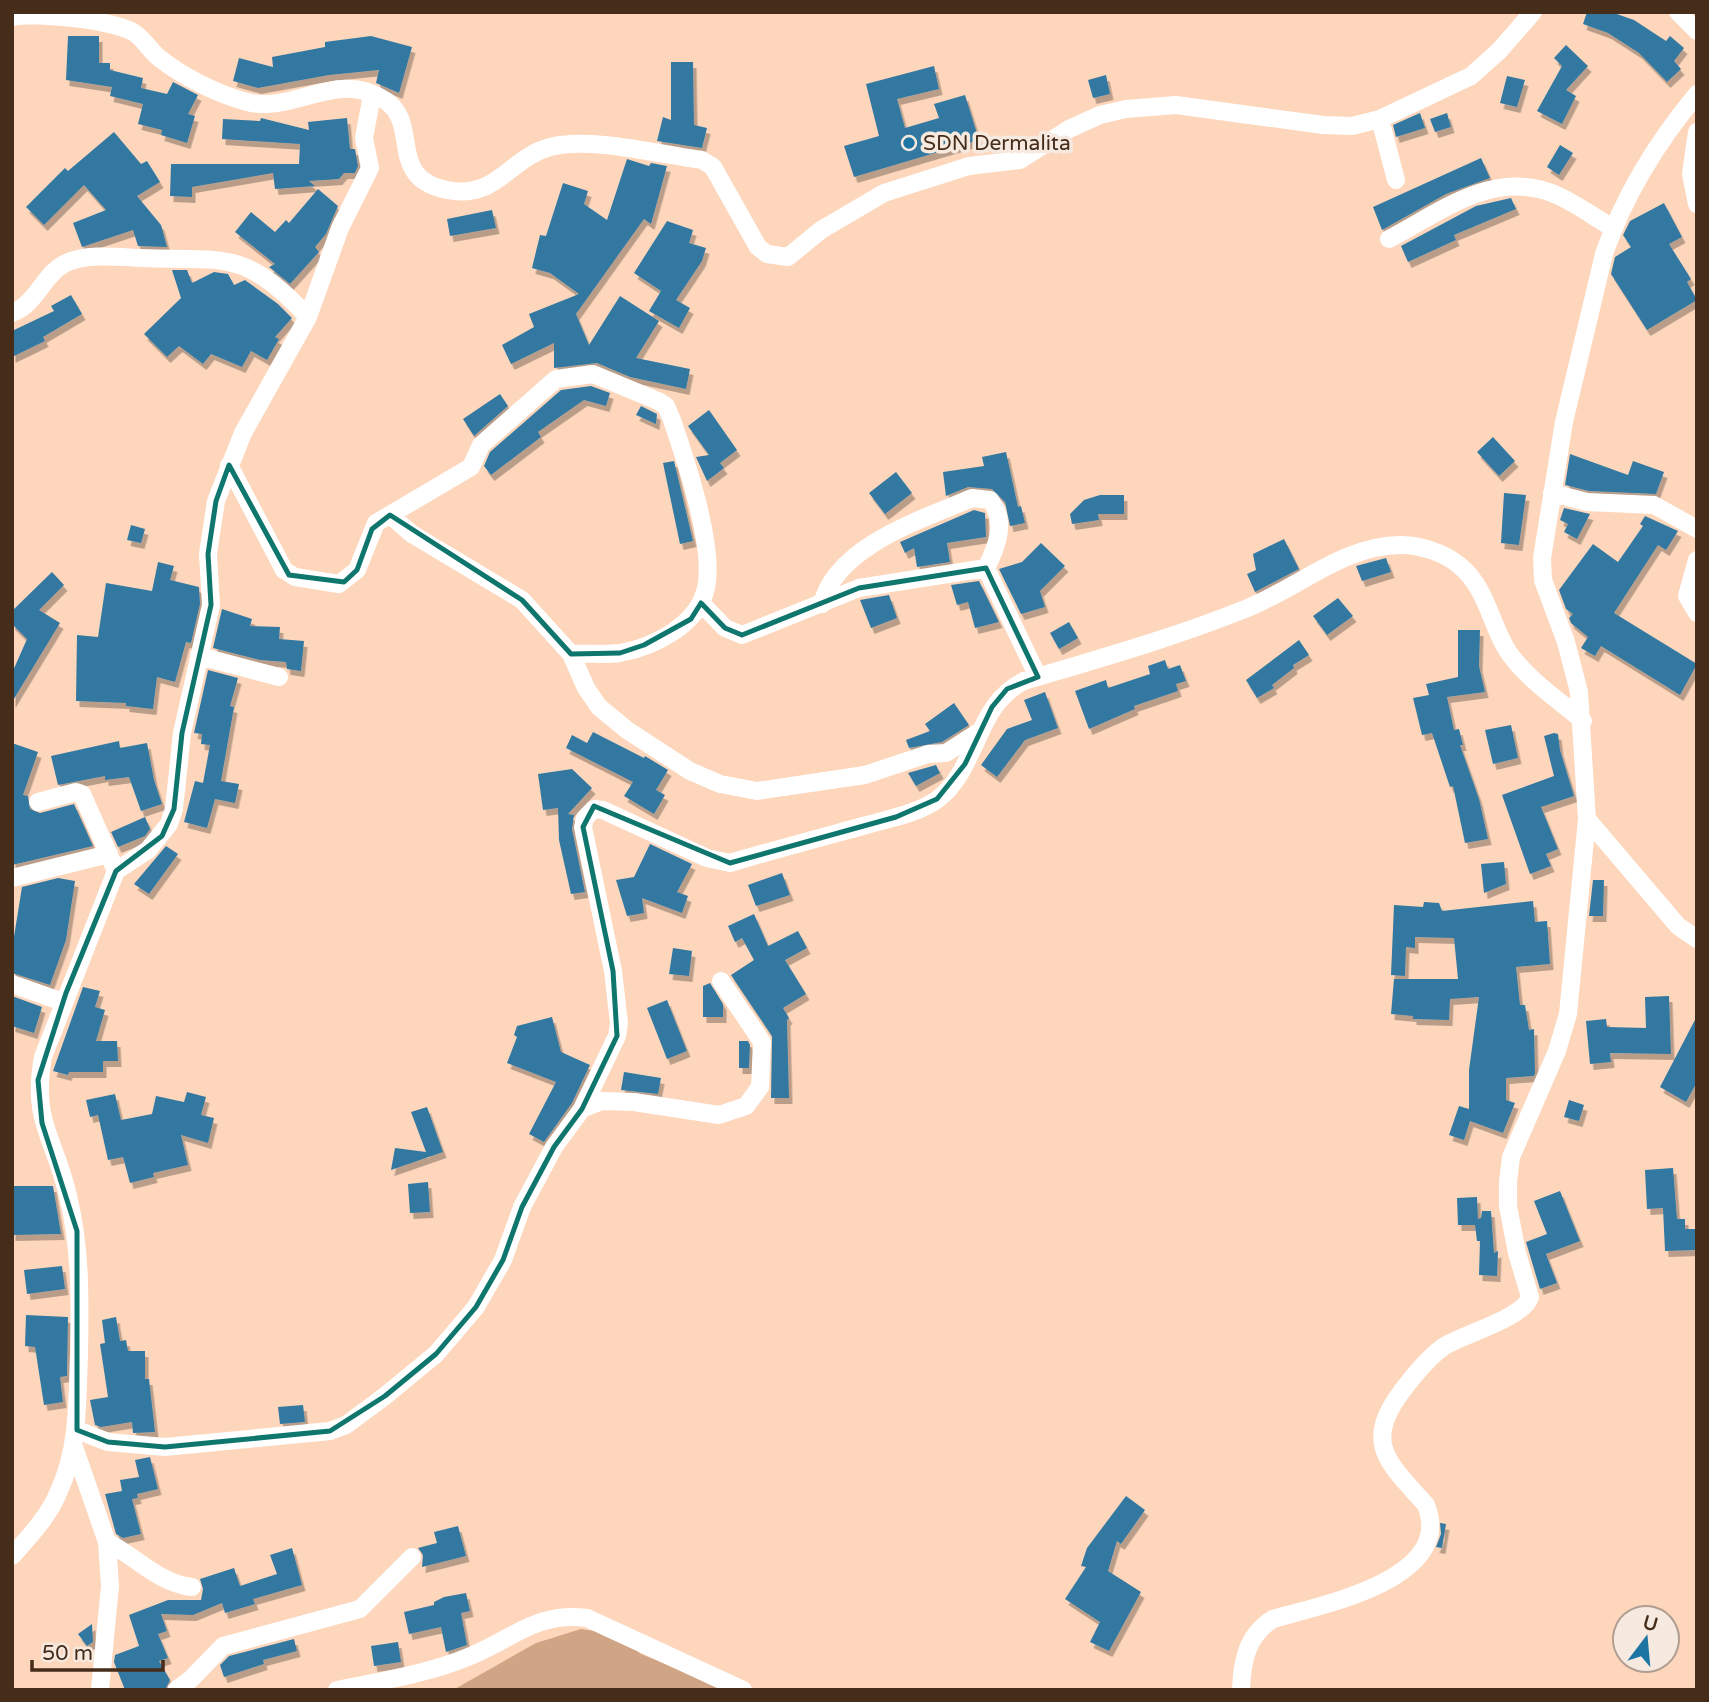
<svg xmlns="http://www.w3.org/2000/svg" width="1709" height="1702" font-family="'Varela Round',sans-serif">
	<style>
		.green { fill: #d0a585 }
		.building { fill: #3278a1; filter: url(#shadow) }
		.lines { fill: none; stroke-linecap: round; stroke-linejoin: round }
		.minor { stroke: #fff; stroke-width: 18 }
		.marked { fill: none; stroke: #0f766e; stroke-width: 5; stroke-linejoin: round }
		.poi-dot { fill: #1d75a4; stroke: #f6e9e0; stroke-width: 2.5 }
		.labels { text-anchor: middle; stroke-width: 7; stroke-linejoin: round; paint-order: stroke }
		.poi-label { font-size: 21px; fill: #462d1a; stroke: #f6e9e0; text-anchor: start }
	</style>
	<defs>
		<filter id="shadow"><feDropShadow dx="3.5" dy="6" stdDeviation="0" flood-color="#0004"/></filter>
	</defs>
	<rect width="100%" height="100%" fill="#fdd6bb"/>
	<path class="green" d="M581,1629L614,1634L641,1654L729,1690H453L536,1643Z"/>
	<path class="building" d="M1587,12H1611L1634,20L1666,41L1670,36L1684,48L1674,61L1681,69L1667,82L1639,53L1608,33L1583,24Z
		M68,36H99V63H110V70L143,78L141,88L167,94L173,82L198,95L188,114L195,116L187,143L161,135L162,130L138,124L143,104L110,96L112,87L66,80Z
		M371,36L412,47L399,93L376,83L379,70L329,75L258,88L233,81L239,58L273,67L272,57L325,47V42Z
		M1566,45L1588,66L1566,90L1576,96L1562,124L1537,111L1562,66L1554,58Z
		M671,62H693L694,125L707,128L702,148L657,141L663,117L671,120Z
		M934,66L939,89L897,99L905,128L939,118L934,104L965,95L979,140L854,177L844,146L879,136L866,84Z
		M1106,75L1110,94L1093,98L1088,80Z
		M1507,76L1525,80L1517,107L1500,103Z
		M1420,113L1425,128L1396,137L1393,125Z
		M1447,113L1451,127L1435,132L1430,119Z
		M261,118L309,130L308,122L347,118L350,149H355L358,166L355,173H344L339,179L309,181L315,186L275,189L273,173L192,187V197L170,196L171,164H299L300,144L222,139L223,119L260,121Z
		M114,132L141,164L147,161L160,182L137,196L161,225L167,247L138,246L133,230L82,247L73,223L106,210L84,185L44,225L26,207L65,168L68,171Z
		M1560,145L1573,153L1559,175L1547,167Z
		M1481,158L1490,178L1446,194L1382,230L1373,207Z
		M627,159L649,166L651,163L667,166L651,224L644,219L576,314L589,345L620,296L659,321L636,358L690,369L686,389L630,377L597,363L554,368V343L511,364L502,345L534,327L529,314L579,294L550,273L532,268L540,235L546,236L563,183L588,191L584,204L607,220Z
		M318,189L338,206L326,234L315,247L319,252L290,284L269,267L275,264L235,232L251,212L275,232L286,220L289,223Z
		M1511,198L1516,209L1454,235L1456,240L1408,262L1401,246L1476,206Z
		M1664,203L1682,237L1669,244L1691,279L1687,282L1697,300L1647,330L1611,274L1615,257L1631,247L1623,235L1630,221Z
		M492,210L496,228L450,236L447,219Z
		M667,221L693,230L689,243L706,248L702,261L676,300L690,308L679,328L649,311L661,291L634,273Z
		M172,270H187L192,283L214,272L228,274L234,285L245,280L278,304L292,318L275,337L279,339L267,360L251,351L242,367L211,354L203,364L179,346L167,357L144,334L181,298Z
		M71,295L82,314L43,337L45,341L12,357V331L54,311L51,306Z
		M591,386L610,393L606,406L584,400L538,432L541,437L491,475L484,466L490,452L561,390Z
		M500,394L508,406L474,436L463,419Z
		M641,406L657,414L656,424L636,415Z
		M709,410L737,450L720,463L724,468L707,481L696,457L709,455L688,426Z
		M1493,437L1515,461L1499,476L1477,452Z
		M1006,452L1018,507L1021,506L1025,523L1010,526L1005,502L992,489L968,487L946,496L943,472L984,466L982,457Z
		M1570,454L1628,475L1633,461L1664,472L1656,494L1589,491L1565,485Z
		M674,461L693,541L680,544L663,463Z
		M896,472L912,493L885,514L869,493Z
		M1504,493L1526,495L1519,545L1501,543Z
		M1100,495H1124V514H1098L1099,520L1072,524L1070,514L1084,500Z
		M1564,508L1590,514L1577,539L1564,532L1568,524L1560,520Z
		M974,510L985,513L986,537L947,543L950,562L917,567L914,548L905,553L900,542Z
		M1645,516L1678,531L1666,550L1658,545L1614,613L1697,664L1680,695L1601,646L1595,656L1581,648L1588,637L1571,623L1569,618L1573,614L1566,609L1559,590L1593,544L1618,562L1643,526L1640,524Z
		M131,525L145,529L141,543L127,540Z
		M1284,539L1299,569L1255,592L1247,574L1256,570L1253,554Z
		M1041,543L1065,566L1040,591L1045,607L1021,614L999,569L1022,562Z
		M1386,558L1391,572L1362,581L1356,566Z
		M158,562L174,566L170,580L199,587L200,604L191,643L186,642L175,682L157,677L153,709L126,706V703L76,701L77,635L98,637L106,583L152,591Z
		M52,572L64,585L39,610L60,623L12,702V673L27,639L12,624V611Z
		M979,581L999,622L975,628L968,602L957,605L951,585Z
		M889,595L897,618L871,628L860,600Z
		M1338,598L1353,616L1327,635L1313,616Z
		M222,609L252,619L250,626L280,627L279,639L304,641L301,671L287,669L286,662L260,660L213,648Z
		M1069,622L1078,638L1059,649L1050,633Z
		M1458,630H1480L1479,666L1485,692L1447,697L1454,730L1459,729L1463,745H1460L1479,799L1488,839L1465,843L1453,786L1450,787L1432,733L1422,735L1413,698L1429,695L1426,684L1458,677Z
		M1299,640L1309,655L1293,665L1294,668L1272,685L1274,688L1257,698L1246,680Z
		M1165,660L1168,669L1180,665L1186,681L1176,684L1178,691L1134,706L1135,709L1089,729L1075,691L1106,680L1108,688L1150,674L1148,666Z
		M208,670L238,678L230,706L234,707L221,781L239,784L235,803L215,799L207,828L184,822L195,781L203,783L210,745L201,744L202,734L194,733Z
		M1045,692L1058,728L1025,740L997,777L981,765L1007,729L1032,720L1024,700Z
		M954,703L969,725L942,742L909,748L906,740L930,731L925,724Z
		M1511,725L1518,758L1493,764L1485,730Z
		M593,732L644,758L645,756L668,770L656,790L665,795L654,814L624,796L633,782L566,748L572,735L587,743Z
		M1554,733L1558,734L1560,750L1574,796L1541,807L1558,849L1546,854L1551,866L1530,874L1502,795L1554,776L1544,736Z
		M119,741L120,748L147,743L154,780L162,804L141,811L129,777L105,780V776L58,785L51,756Z
		M12,743L38,752L23,795L28,796L30,809L40,813L74,804L93,846L12,865Z
		M936,765L940,773L916,786L908,773Z
		M572,769L592,788L568,814L574,815L572,829L585,892L571,894L559,840L558,808L543,810L538,774Z
		M145,817L150,829L145,836L118,847L111,832Z
		M650,844L692,864L677,892L688,896L682,913L642,898L644,913L627,916L616,880L634,877Z
		M166,846L178,854L149,894L134,884Z
		M1504,862L1506,884L1484,893L1481,864Z
		M782,873L790,895L756,906L748,885Z
		M58,878L75,881L66,940L50,985L12,973V949L22,887Z
		M1593,880H1604L1603,916H1589Z
		M1533,901L1535,922L1547,921L1550,964L1516,967L1520,1005H1525L1529,1030L1534,1029L1535,1073L1534,1076L1506,1078V1100L1515,1103L1503,1133L1470,1121L1464,1140L1449,1135L1459,1106L1469,1109V1070L1479,997L1450,999L1449,1020L1413,1019V1016L1391,1014L1394,979H1458L1454,938L1415,937V948L1406,947L1405,976L1391,975L1394,905L1423,907L1424,902L1439,903L1442,911Z
		M754,914L768,946L798,931L807,948L785,960L806,994L783,1008L789,1018L787,1020L789,1098H771L772,1036L731,975L754,960L742,938L735,942L728,926Z
		M673,948L692,951L689,976L669,974Z
		M710,983L723,1004V1017H703V986Z
		M83,987L100,991L95,1007L105,1010L96,1041H117L118,1061H103V1072H69L68,1075L53,1071Z
		M12,996L42,1007L34,1033L12,1026Z
		M1669,996L1671,1054L1610,1053L1611,1062L1590,1064L1586,1021L1606,1019L1607,1027L1646,1028L1645,997Z
		M667,1000L687,1051L667,1059L647,1008Z
		M1697,1016V1082L1686,1102L1660,1087Z
		M552,1017L561,1052L590,1065L572,1103L544,1142L529,1134L556,1082L507,1063L517,1037L514,1035L517,1026Z
		M739,1041H748L750,1045L749,1068H739Z
		M624,1072L661,1078L658,1094L621,1090Z
		M187,1092L206,1097L201,1115L214,1118L208,1143L181,1135L188,1165L153,1173L154,1177L130,1183L123,1157L108,1160L98,1115L90,1117L86,1100L115,1094L121,1120L152,1114L156,1096L184,1102Z
		M1569,1100L1584,1105L1579,1121L1564,1117Z
		M427,1107L443,1152L391,1170L395,1148L426,1152L411,1112Z
		M1673,1168L1677,1219H1685V1229H1697V1250L1665,1251L1663,1208L1647,1209L1645,1170Z
		M428,1182L430,1212L410,1213L408,1184Z
		M12,1186H53L61,1234L12,1235Z
		M1560,1191L1580,1241L1546,1254L1557,1283L1540,1289L1526,1242L1547,1234L1534,1201Z
		M1477,1197L1478,1219L1481,1218L1482,1211H1491L1494,1253L1498,1251L1497,1276L1479,1275L1480,1241H1477L1475,1225H1458L1457,1198Z
		M62,1266L65,1289L27,1294L24,1270Z
		M26,1315L68,1317L67,1376L60,1377L63,1402L44,1405L35,1347L25,1346Z
		M116,1317L120,1341L126,1340L128,1351H145V1379H149L155,1432L133,1433L132,1422L101,1427L95,1425L90,1400L108,1397L100,1344L105,1343L102,1320Z
		M303,1405L305,1422L280,1424L278,1407Z
		M150,1457L158,1489L137,1494L138,1498L132,1499L141,1534L123,1538L116,1534L105,1494L122,1491L120,1480L139,1477L135,1460Z
		M1126,1496L1145,1510L1121,1544L1117,1541L1108,1571L1141,1592L1109,1651L1090,1642L1100,1622L1065,1599L1086,1567L1081,1566L1087,1548Z
		M1440,1523L1446,1524L1442,1548L1436,1547L1441,1534Z
		M458,1526L466,1556L422,1567L423,1555L418,1548L437,1543L434,1532Z
		M292,1548L302,1585L253,1599L255,1604L225,1613L222,1603L193,1615L161,1614L167,1631L158,1634L168,1658L159,1661L170,1680L165,1690H125L114,1662L115,1655L139,1646L129,1615L168,1600H201L203,1589L200,1579L234,1568L240,1586L277,1574L270,1555Z
		M466,1593L470,1611L461,1613L467,1645L446,1652L441,1627L409,1634L404,1612L434,1605V1602L444,1597Z
		M92,1624L93,1642L87,1646L78,1634Z
		M294,1639L297,1651L263,1660L264,1664L224,1677L220,1665L229,1656Z
		M398,1642L401,1662L374,1666L371,1646Z"/>
	<g class="lines">
		<path class="minor" d="M1678,12L1697,31
			M12,17C35,12 118,20 136,34C144,40 150,50 158,57C183,77 217,94 247,102C295,114 338,68 386,101C421,125 386,178 447,190C497,200 509,158 550,147C589,136 662,155 702,160L713,167L758,247L767,254L788,257L821,230L884,193L969,166L1020,160L1069,129L1100,115L1126,109L1176,105L1323,125L1352,126L1380,119L1471,76L1499,51L1533,12
			M1380,119L1396,180
			M1697,132L1691,174L1697,204
			M1389,239C1444,210 1497,166 1561,197C1579,206 1596,218 1613,228
			M12,313C37,304 43,274 66,263C88,253 118,257 141,258C227,261 244,249 308,317L243,433L216,501L208,554L211,605L182,733L174,809L169,824L148,850L116,871L43,1057C31,1122 55,1138 68,1196C81,1249 80,1300 79,1355C77,1402 79,1447 59,1491C49,1516 30,1536 12,1556
			M308,317L340,228L370,168L364,138L372,95
			M229,465L284,570L295,577L339,584L357,570L376,523L471,467L481,445L556,379L593,374L658,401L666,406L672,420C686,461 715,547 706,588C698,625 654,647 620,653C605,655 587,653 571,654
			M1552,493L1587,502L1654,505L1697,529
			M390,515L412,534L522,600L571,654L586,688L599,707L627,730L690,771L720,784L757,791L865,775L928,754L946,753L977,733
			M1697,560L1687,596L1697,613
			M701,603L725,628L742,635L859,588L986,568L1038,677
			M822,604C836,546 923,519 972,498L990,500C1007,521 997,547 986,568
			M199,656L279,677
			M38,802L76,792L82,794L116,871
			M1587,819L1678,926L1697,939
			M12,878L109,854
			M12,984L63,1002
			M582,1109L602,1101L634,1102L719,1115L746,1106L760,1087L762,1042L721,981
			M77,1430L108,1442L165,1447L330,1431L346,1425L385,1396L436,1354L476,1307L503,1260L522,1207L554,1147L582,1109L617,1036L619,1023L613,971L583,827L585,818L594,809L603,810L707,858L730,863C774,850 819,838 863,826C887,819 918,814 938,799C979,767 975,705 1024,681C1098,659 1173,638 1245,609C1297,589 1343,545 1401,545C1421,545 1445,553 1460,566C1489,590 1491,630 1512,657C1531,682 1560,701 1583,721
			M74,1447L107,1542L110,1586L100,1690
			M107,1542C137,1557 158,1583 192,1587
			M176,1690L191,1679L223,1646L360,1609L412,1557
			M337,1690C380,1681 427,1674 468,1657C511,1640 537,1611 587,1618L743,1690
			M1241,1690C1242,1661 1247,1635 1273,1619C1320,1605 1456,1580 1426,1505C1389,1463 1362,1444 1402,1391C1414,1375 1427,1359 1443,1347C1463,1334 1524,1318 1530,1297L1517,1253L1508,1206V1182L1511,1157L1557,1051L1568,1014L1587,819L1579,692L1566,642L1543,580L1542,558L1564,422L1604,254C1624,196 1658,141 1697,94"/>
	</g>
	<path class="marked" d="M229,465L289,575L344,582L357,570L372,529L390,515L522,600L571,654L620,653L644,645L691,619L701,603L725,628L742,635L859,588L986,568L1038,677L1007,689L992,707L965,764L937,799L896,817L730,863L594,806L583,827L613,971L617,1036L582,1109L554,1147L522,1207L503,1260L476,1307L436,1354L385,1396L330,1431L165,1447L108,1442L77,1430V1231L42,1123L38,1080L66,993L116,871L162,836L174,809L182,733L211,605L208,554L216,501Z"/>
	<circle class="poi-dot" cx="909" cy="143" r="7"/>
	<g class="labels">
		<g class="poi-label">
			<text x="923" y="150">SDN Dermalita</text>
		</g>
	</g>
	<rect width="1709" height="1702" fill="none" stroke="#462d1a" stroke-width="28"/>
	<g transform="translate(1646 1639) rotate(16)"><circle r="33" fill="#f6e9e0" stroke="#b09e91" stroke-width="2"/>
	<path d="M0-5L12 26L0 18L-12 26Z" fill="#1d75a4"/>
	<text y="-10" font-size="19" font-weight="bold" text-anchor="middle" fill="#462d1a">U</text>
	</g>
	<path d="M32 1660v10h131v-10" fill="none" stroke="#462d1a" stroke-width="3.5"/>
	<text x="42" y="1660" font-size="21" fill="#462d1a" stroke="#f6e9e0" stroke-width="5" paint-order="stroke">50 m</text>
</svg>
